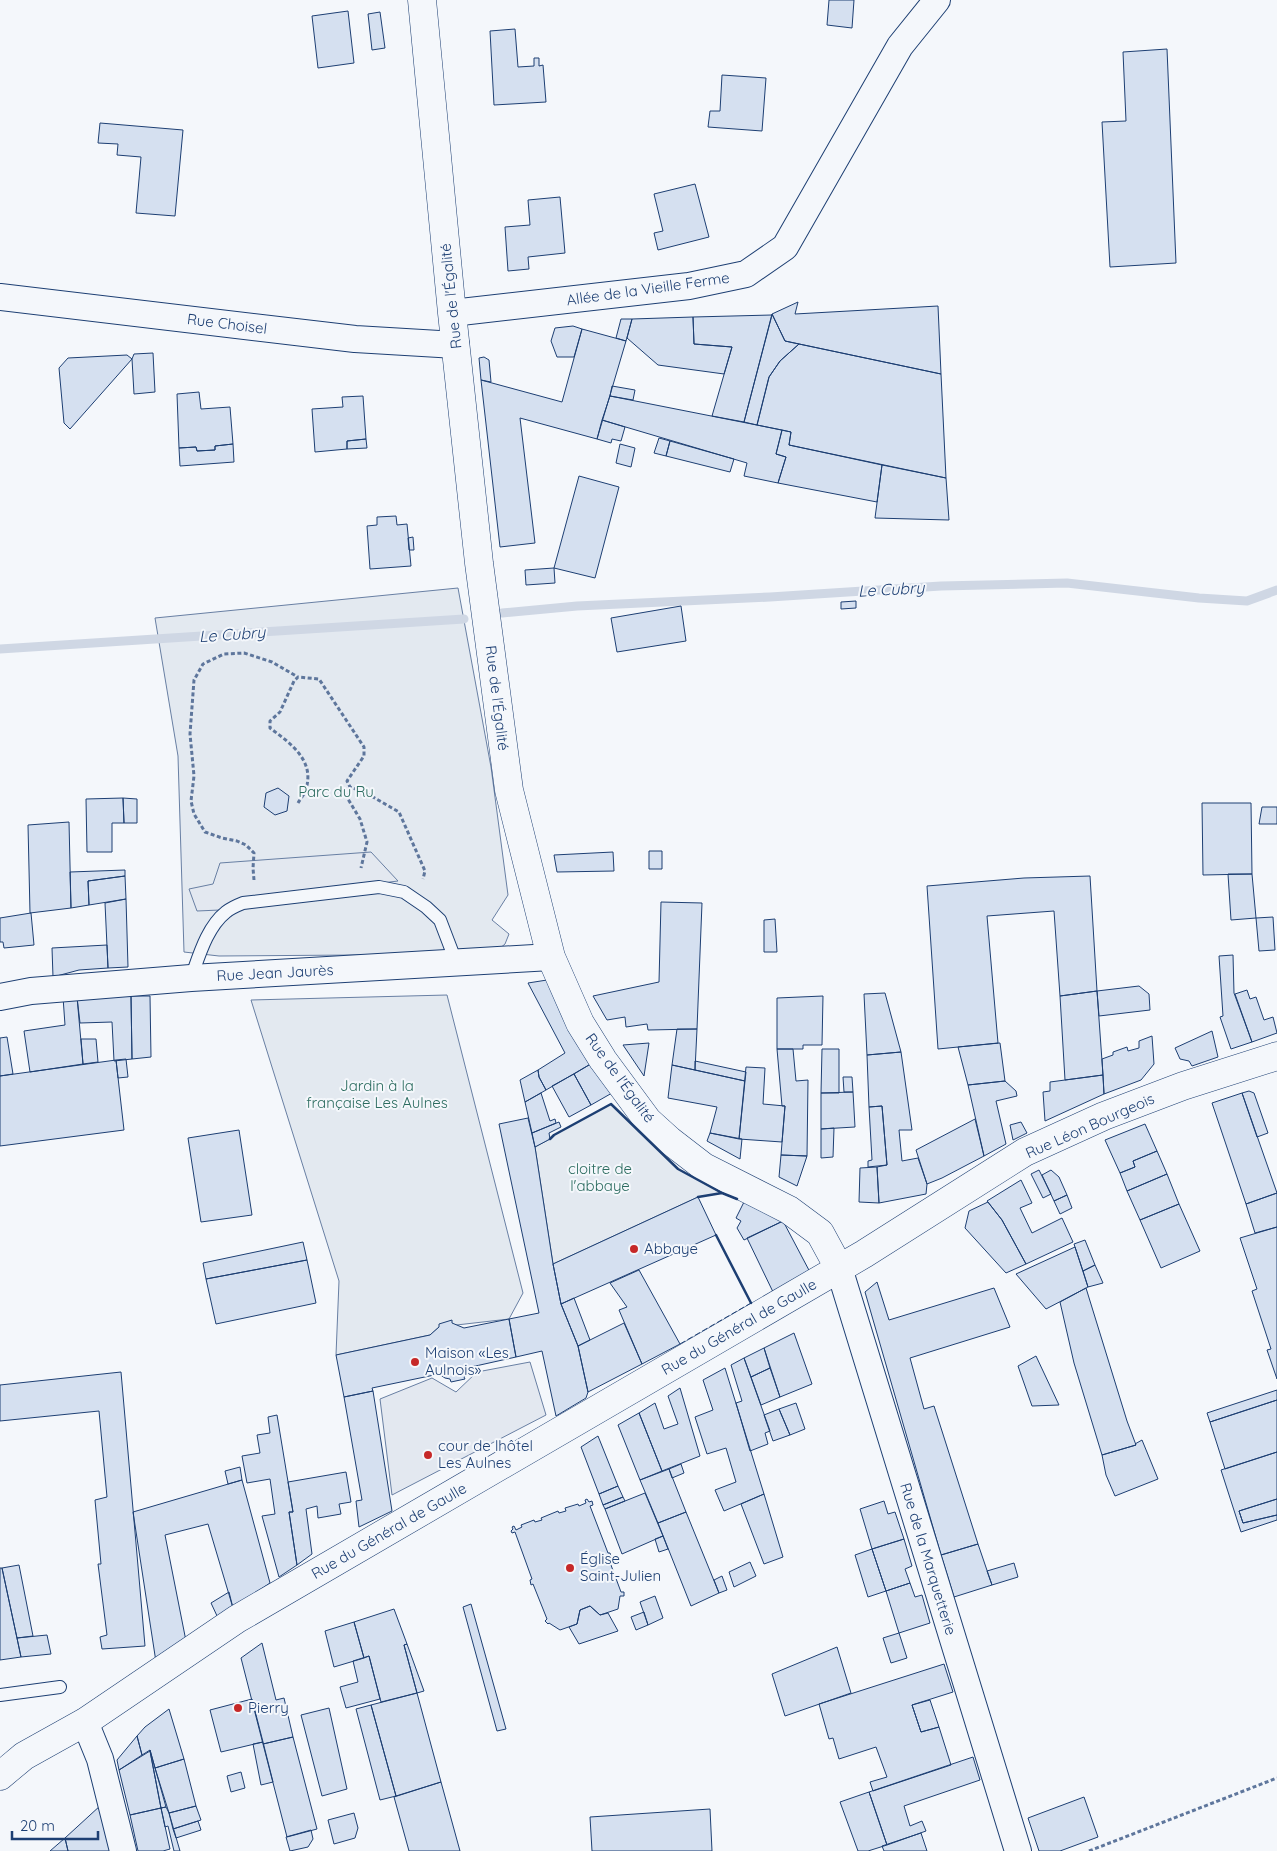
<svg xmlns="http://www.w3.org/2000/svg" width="1277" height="1851" font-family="Quicksand,sans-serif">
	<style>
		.green { fill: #e3e9f0; stroke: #687fa3 }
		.parking { fill: #e3e8f0; stroke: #687fa3 }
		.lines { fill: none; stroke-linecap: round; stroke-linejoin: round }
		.stream { stroke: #cfd7e4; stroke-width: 9 }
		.building { fill: #d5e0f0; stroke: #1d3f73 }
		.lane-casing { stroke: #1d3f73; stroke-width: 14 }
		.street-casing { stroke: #1d3f73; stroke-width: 28 }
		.secondary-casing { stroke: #1d3f73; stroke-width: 29 }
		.path { stroke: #5e769c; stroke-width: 3; stroke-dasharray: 4 2.5; stroke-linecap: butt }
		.lane { stroke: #f4f7fb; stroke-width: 12 }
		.street { stroke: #f4f7fb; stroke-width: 26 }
		.secondary { stroke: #f4f7fb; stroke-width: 28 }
		.fence { stroke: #1d3f73; stroke-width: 1; stroke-dasharray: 6 2.5; stroke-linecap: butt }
		.wall { stroke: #1d3f73; stroke-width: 2.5 }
		.poi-dot { fill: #c62828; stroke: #f4f7fb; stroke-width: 2 }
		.labels { text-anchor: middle; stroke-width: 4; stroke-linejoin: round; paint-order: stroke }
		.street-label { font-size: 15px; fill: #1d3f73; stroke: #f4f7fb }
		.park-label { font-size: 15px; fill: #2c6c60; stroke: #f4f7fb }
		.poi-label { font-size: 15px; fill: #1d3f73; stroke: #f4f7fb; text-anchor: start }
		.water-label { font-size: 16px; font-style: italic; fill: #1d3f73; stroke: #f4f7fb }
	</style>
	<rect width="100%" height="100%" fill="#f4f7fb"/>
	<path class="green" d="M458,588L491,767L508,895L492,920L509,934L505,944L493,954L219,956L184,952L178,756L155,618Z
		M447,995L523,1293L509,1319L439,1327L430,1335L336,1355L339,1281L251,1000Z
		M611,1104L678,1169L722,1193L698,1197L553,1264L535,1147L550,1139L554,1135Z"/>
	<path class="parking" d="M371,852L398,881L237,901L220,910L197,911L189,889L213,884L220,863Z
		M530,1362L546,1415L392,1495L380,1399L432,1378L456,1392L477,1372Z"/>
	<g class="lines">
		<path class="stream" d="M502,613L577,606L770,597L941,586L1067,583L1199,598L1247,601L1277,590
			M0,649L464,619"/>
	</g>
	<path class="building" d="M829,0H854L852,28L827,25Z
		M348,11L354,63L318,68L312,16Z
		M380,12L385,48L372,50L368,14Z
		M515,29L518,67L534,66V58H539V66L543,65L546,102L494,105L490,31Z
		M1167,49L1176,263L1110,267L1102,122L1126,121L1123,52Z
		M722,75L766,78L762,131L708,127L710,111H720Z
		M100,123L183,130L175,216L136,213L141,157L117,155L118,144L98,143Z
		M695,184L709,237L658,250L654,233L663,231L654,194Z
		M560,197L565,253L528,257L529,269L508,271L505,227L530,225L528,200Z
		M798,302L795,314L938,306L941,374L785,341L772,314Z
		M772,314L785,341L799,344L780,361L769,377L757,425L744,422Z
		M772,315L744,422L712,416L732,347L694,344L693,317Z
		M693,317L694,344L732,347L724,374L658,365L627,338L632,319Z
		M621,319H632L626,341L616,338Z
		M573,326L582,329L574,357H557L551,341L555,328Z
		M582,329L626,341L597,439L520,418L535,543L500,547L481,380L562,402Z
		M799,344L941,374L946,478L789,445L791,432L757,425L769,377L780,361Z
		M153,353L155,392L134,394L132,359L134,354Z
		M127,355L132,359L70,429L64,423L59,368L68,358Z
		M484,357L489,360L491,382L481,380L479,358Z
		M612,386L635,390L633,400L610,396Z
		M199,392L201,409L230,407L233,444L215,446V450L197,451L196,447L179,448L177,394Z
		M363,396L366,439L347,441V449L315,452L312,409L343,407L342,397Z
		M610,396L782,430L776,454L786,457L778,483L744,476L747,463L602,420Z
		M602,420L625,427L621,441L612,439L611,443L597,439Z
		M782,430L791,432L789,445L882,465L877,502L778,483L786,457L776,454Z
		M659,438L670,441L666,456L654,453Z
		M366,439L367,448L347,449V441Z
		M670,441L734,459L730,472L666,456Z
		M233,444L234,462L180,466L179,448L196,447L197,451L215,450V446Z
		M620,444L635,448L631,467L616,463Z
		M882,465L946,478L949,520L875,518Z
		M579,476L619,487L595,578L554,568Z
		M396,516L397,525L407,524L411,566L370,569L367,526L377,525V517Z
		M413,537L414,550H409L408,538Z
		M554,568L555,583L526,585L525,570Z
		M856,601V608L841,609V602Z
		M681,606L686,641L617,652L611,618Z
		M278,788L289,796L287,811L275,815L264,807L266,793Z
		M123,798L137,799V823H124Z
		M123,798L124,823H112V852H87L86,799Z
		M1202,803H1251L1252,874L1203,875Z
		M1262,807H1277V824H1259Z
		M69,822L71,908L30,913L28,825Z
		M649,851H662V869H649Z
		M613,852L614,871L557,872L554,855Z
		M125,870V876L88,881L89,905L71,908L70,872Z
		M1228,874H1252L1256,918L1231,920Z
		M125,876L126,899L89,905L88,881Z
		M1090,876L1097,991L1060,996L1054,911L987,916L998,1043L938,1049L927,886L1024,878Z
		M126,899L128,967L108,968L105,903Z
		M661,902L702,903L697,1029L648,1030L647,1024L626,1027L625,1017L607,1020L593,996L659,982Z
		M31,913L34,945L4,948L3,942H0V918Z
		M1273,917L1275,950L1259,951L1256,918Z
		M775,919L777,952H764V920Z
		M107,945L108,968L79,970L53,977L52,948Z
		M1233,955L1234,993L1252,1042L1231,1049L1220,1017L1223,1016L1219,956Z
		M547,980L594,1062L546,1090L539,1077L538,1070L565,1053L528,983Z
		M1139,986L1149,994L1150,1010L1099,1016L1097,991Z
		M1247,990L1250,999L1256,997L1264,1020L1273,1017L1277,1033L1252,1042L1235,994Z
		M1097,991L1103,1075L1065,1080L1060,996Z
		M885,993L901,1052L867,1055L864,994Z
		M131,996H150L151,1057L132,1059Z
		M131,996L132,1059L114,1061L112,1022L80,1023L77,997Z
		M823,996L822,1045H803V1049H777V998Z
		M63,997H77L83,1064L30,1072L24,1031L65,1025Z
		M677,1029H697L695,1070L672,1065Z
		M1212,1031L1218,1057L1192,1066L1189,1061L1180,1059L1175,1048Z
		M1152,1036L1154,1064L1141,1080L1104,1094L1102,1059L1113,1055V1052L1127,1047L1128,1051L1139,1048V1041Z
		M7,1037L13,1074L0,1076V1038Z
		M81,1039H96L98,1062L83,1064Z
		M649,1043L644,1076L623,1045Z
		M1000,1043L1005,1081L968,1085L958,1047Z
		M777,1049H793L796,1081L808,1080L807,1156L781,1155L785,1106H782Z
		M822,1049H839V1093H821Z
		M901,1052L912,1130H899L902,1161L918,1158L927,1184L926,1194L879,1203L877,1167L887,1165L882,1106L869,1107L867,1055Z
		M126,1059L128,1077L118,1078L116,1060Z
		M116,1060L124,1130L0,1146V1076Z
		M695,1061L746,1072L745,1081L695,1070Z
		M594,1062L612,1093L591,1105L574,1074Z
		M672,1065L745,1081L739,1139L710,1133L717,1107L668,1098Z
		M746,1067L765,1068L763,1104L785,1106L782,1142L739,1139Z
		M538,1070L539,1077L546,1090L525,1102L520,1080Z
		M574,1074L591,1105L569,1117L552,1086Z
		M1103,1075L1104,1094L1045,1121L1043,1092L1050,1091V1082Z
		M843,1077H852L853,1092H844Z
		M1005,1081L1016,1091L1017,1096L996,1101L1006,1144L984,1156L968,1085Z
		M1249,1091L1254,1093L1268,1133L1257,1137L1242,1093Z
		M853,1092L855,1127L821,1129V1093Z
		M541,1093L550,1121L555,1119L556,1123L532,1133L525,1102Z
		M1242,1093L1277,1193L1246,1204L1212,1103Z
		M882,1106L887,1165L868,1167V1161L872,1160L869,1107Z
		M528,1118L535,1147L553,1264L561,1304L578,1346L588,1392L586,1398L556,1416L542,1351L516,1357L509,1319L539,1313L499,1124Z
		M975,1119L984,1156L942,1178L927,1184L916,1150Z
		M559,1122L561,1127L549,1133L550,1139L535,1147L532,1133Z
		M1021,1122L1027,1133L1013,1140L1010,1125Z
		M1145,1124L1157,1151L1133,1161L1135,1167L1120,1173L1105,1140Z
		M834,1128L833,1157L821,1158V1129Z
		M239,1130L252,1215L201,1222L188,1138Z
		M710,1133L742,1139L740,1159L707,1141Z
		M1157,1151L1167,1174L1127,1191L1120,1173L1135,1167L1133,1161Z
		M781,1155L807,1156L797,1186L779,1177Z
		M877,1167L879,1203L859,1202L860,1168Z
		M1039,1170L1051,1194L1043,1198L1031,1174Z
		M1051,1170L1059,1177L1067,1195L1054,1201L1042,1175Z
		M1167,1174L1179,1204L1140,1220L1127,1191Z
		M1021,1180L1032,1203L1020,1208L1032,1233L1062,1218L1073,1242L1026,1264L1002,1220L987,1201Z
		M1277,1193V1227L1255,1233L1246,1204Z
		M1067,1195L1072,1208L1060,1214L1054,1201Z
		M698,1197L716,1235L561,1304L553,1264Z
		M744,1202L783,1221L744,1240L737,1228L741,1221L736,1218Z
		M988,1202L1002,1220L1026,1264L1006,1273L965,1228L969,1211Z
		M1179,1204L1200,1251L1161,1268L1140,1220Z
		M783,1221L811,1274L774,1294L747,1238Z
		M1277,1227V1379L1267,1350L1271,1349L1252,1291L1257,1289L1240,1238Z
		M1085,1240L1095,1265L1083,1271L1074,1244Z
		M303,1242L307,1260L206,1279L203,1263Z
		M1075,1247L1088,1287L1046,1309L1016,1274Z
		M307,1260L316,1303L216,1324L206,1279Z
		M1095,1265L1103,1283L1088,1287L1083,1271Z
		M639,1270L680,1344L642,1364L619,1310L627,1307L610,1283Z
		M877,1282L889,1320L994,1288L1010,1327L910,1358L924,1409L934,1406L978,1544L941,1555L865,1292Z
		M1086,1288L1127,1421L1136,1445L1102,1455L1074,1363L1060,1302Z
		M574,1298L590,1340L578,1346L561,1304Z
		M509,1319L516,1357L471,1367L469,1373L464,1377L465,1379L451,1382L450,1379L445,1378L439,1374L372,1388L373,1391L344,1397L336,1355L430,1335L439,1327V1324L452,1320V1323L464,1328Z
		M624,1323L642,1364L588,1392L578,1346Z
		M794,1333L812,1384L780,1397L764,1348Z
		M764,1348L770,1368L751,1377L744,1358Z
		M1036,1356L1059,1405L1032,1406L1018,1366Z
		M744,1358L770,1431L765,1433L768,1444L750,1451L736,1403L742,1401L731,1365Z
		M725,1368L764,1494L724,1511L715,1490L736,1482L726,1448L707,1454L695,1417L713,1410L703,1380Z
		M770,1368L780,1397L761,1405L751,1377Z
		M121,1372L145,1646L102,1649L100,1637L107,1635L98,1564H101L95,1500L107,1497L99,1411L0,1421V1385Z
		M680,1388L700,1456L662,1471L639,1413L655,1403L664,1429L678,1424L668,1396Z
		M1277,1390V1400L1210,1422L1207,1413Z
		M373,1391L392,1511L359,1527L356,1501L362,1500L344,1397Z
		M1277,1400V1452L1225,1469L1210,1422Z
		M796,1403L805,1429L790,1435L779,1409Z
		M779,1409L790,1435L773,1441L764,1415Z
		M639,1413L662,1471L640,1480L618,1425Z
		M277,1415L293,1512H289L297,1565L279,1577L262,1516L275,1514L270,1479L247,1483L242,1456L260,1453L257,1435L270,1433L268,1417Z
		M598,1436L618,1486L599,1494L581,1447Z
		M1142,1440L1158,1479L1115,1496L1106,1475L1102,1455L1136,1445L1135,1444Z
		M1277,1452V1499L1239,1511L1243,1523L1277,1515V1520L1241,1532L1221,1470Z
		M681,1464L684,1473L672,1478L669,1469Z
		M240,1467L242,1480L228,1484L225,1471Z
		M669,1469L686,1512L658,1523L640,1480Z
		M346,1472L351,1502L339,1504L341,1514L318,1518L317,1506L306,1509L312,1554L297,1565L289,1512H293L288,1482Z
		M242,1480L270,1583L233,1608L208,1524L165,1535L186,1641L156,1662L133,1512Z
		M618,1486L623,1497L603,1505L599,1494Z
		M645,1493L663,1536L622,1554L605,1509Z
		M764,1494L783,1557L764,1564L741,1504Z
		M623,1497L625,1501L605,1509L603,1505Z
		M587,1499L589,1502L592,1501L593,1505L590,1506L608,1553H610L611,1556L608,1557L621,1592H624V1596H620L618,1609L600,1615L590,1606L580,1610L577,1624L560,1630L549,1623L548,1624L545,1621L547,1619L533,1584L531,1585L530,1580L532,1579L515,1532L512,1533L511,1531L513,1529L512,1527L514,1526L516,1530L522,1527L521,1525L534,1520L535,1522L542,1520L541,1518L558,1511L559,1513L566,1511L565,1508L578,1504L579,1506L586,1503L585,1500Z
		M1277,1499V1515L1243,1523L1239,1511Z
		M884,1501L888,1514L895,1512L904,1539L872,1549L860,1509Z
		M686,1512L719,1593L691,1606L658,1523Z
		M663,1536L668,1549L659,1552L655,1539Z
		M904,1539L912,1566L905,1569L910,1583L886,1591L872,1549Z
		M978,1544L992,1585L954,1597L941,1555Z
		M872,1549L886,1591L868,1597L855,1555Z
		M750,1562L756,1576L734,1587L729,1572Z
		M1014,1563L1018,1577L992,1585L987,1571Z
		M19,1565L33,1636L17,1638L2,1568Z
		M0,1568H2L21,1657L0,1660Z
		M722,1576L727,1590L719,1593L714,1580Z
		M910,1583L915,1597L922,1595L930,1623L899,1633L886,1591Z
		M229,1592L233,1608L218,1618L211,1603Z
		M655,1596L663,1618L648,1625L640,1602Z
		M471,1604L506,1729L497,1731L463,1607Z
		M590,1606L600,1615L608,1613L618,1631L579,1644L569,1627L577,1624L580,1610Z
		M394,1609L407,1644L404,1645L417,1693L381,1702L369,1656L364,1658L354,1622Z
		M644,1612L648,1625L636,1630L631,1617Z
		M354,1622L364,1658L334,1667L325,1631Z
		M899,1633L907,1658L891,1663L883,1638Z
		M47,1635L51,1654L21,1657L17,1638Z
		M262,1643L276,1700L284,1698L293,1737L263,1744L241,1658Z
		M407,1644L424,1691L417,1693L404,1645Z
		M837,1647L851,1693L785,1716L772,1674Z
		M369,1656L380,1699L346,1708L340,1687L358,1682L353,1661Z
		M944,1664L953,1692L912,1705L921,1732L939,1727L951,1765L873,1791L870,1782L887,1777L876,1747L839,1759L833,1738L829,1739L819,1704Z
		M417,1693L441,1782L396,1796L371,1705Z
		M252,1699L263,1742L221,1752L210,1710Z
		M930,1700L939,1727L921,1732L912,1705Z
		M371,1705L396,1796L380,1800L356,1709Z
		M329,1708L347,1789L322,1796L301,1715Z
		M169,1709L184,1759L155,1768L150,1750L142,1755L137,1736L145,1727Z
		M137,1736L142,1755L119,1770L117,1760Z
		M293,1737L317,1829L287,1837L263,1744Z
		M263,1742L273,1782L261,1785L253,1744Z
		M150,1750L166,1807L161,1808L150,1751Z
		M150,1751L161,1808L130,1815L119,1770Z
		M973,1757L980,1780L904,1806L910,1826L922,1821L926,1831L887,1845L869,1792Z
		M184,1759L196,1806L169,1813L155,1768Z
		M241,1772L245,1788L231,1792L227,1776Z
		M441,1782L460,1851H409L394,1797Z
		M869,1792L887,1845L868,1851H858L840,1802Z
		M1084,1797L1098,1837L1060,1851H1039L1028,1818Z
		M101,1805L111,1851H68L65,1838Z
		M196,1806L201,1820L173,1829L169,1813Z
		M166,1807L169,1813L180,1851H174L168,1826L165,1827L161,1808Z
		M161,1808L170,1849L163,1851H138L130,1815Z
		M710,1809L712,1851H592L590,1817Z
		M354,1813L358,1828L355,1838L334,1844L328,1820Z
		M198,1821L201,1830L176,1838L173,1829Z
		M311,1830L313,1839L308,1847L290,1851L286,1837Z
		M921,1833L927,1851H884L882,1846Z
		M65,1838L68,1851H50Z"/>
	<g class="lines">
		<defs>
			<path id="lane" d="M191,978C199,956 207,927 226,912C231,908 238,905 243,903L379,887L404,892L426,907L440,920L453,954L454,962
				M0,1695L60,1687"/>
			<path id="street" d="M0,297L355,339L456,345
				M452,313L689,286L746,274L785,247L900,46L937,0
				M0,997L31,991L191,978L551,957
				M839,1268L1018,1851
				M85,1722L100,1759L123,1851"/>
			<path id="secondary" d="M422,0L452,313L479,563L509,790L551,957L580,1023L603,1060L648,1121L669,1140L704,1167L789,1210L820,1233L839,1268
				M0,1776L24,1756L85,1722L237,1619L864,1254L1025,1152L1104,1116L1183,1086L1277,1056"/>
		</defs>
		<use href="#lane" class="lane-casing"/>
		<use href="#street" class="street-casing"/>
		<use href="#secondary" class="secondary-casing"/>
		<path class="path" d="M350,787L348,799L360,819L367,842L361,868
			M298,803C300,799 305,794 306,789C315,760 290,743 270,728V721L280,712L294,681L298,677L319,679L364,747V756L347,781L350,787L366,793L399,812L425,871L423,879
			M254,880L253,868L254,853L246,845L237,841L222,838L205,832L194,814L191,801L194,776L190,734L194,680L203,664L224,654L244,653L272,662L298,677
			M1089,1851L1277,1778"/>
		<use href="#lane" class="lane"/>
		<use href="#street" class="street"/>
		<use href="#secondary" class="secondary"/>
		<path class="fence" d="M680,1344L751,1303"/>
		<path class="wall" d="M550,1139L554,1135L611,1104L678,1169L722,1193L698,1197
			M722,1193L737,1199
			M716,1235L751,1303"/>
	</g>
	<g class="poi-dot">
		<circle cx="634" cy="1249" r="5"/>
		<circle cx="415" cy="1362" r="5"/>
		<circle cx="428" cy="1455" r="5"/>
		<circle cx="570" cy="1568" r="5"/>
		<circle cx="238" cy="1708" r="5"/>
	</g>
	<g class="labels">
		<g class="street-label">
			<text transform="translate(648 289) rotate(-8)" y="5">Allée de la Vieille Ferme</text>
			<text transform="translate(451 296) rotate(-96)" y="5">Rue de l'Égalité</text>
			<text transform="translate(227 324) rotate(7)" y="5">Rue Choisel</text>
			<text transform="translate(497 698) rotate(83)" y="5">Rue de l'Égalité</text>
			<text transform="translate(275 973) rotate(-3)" y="5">Rue Jean Jaurès</text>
			<text transform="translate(620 1078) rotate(54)" y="5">Rue de l'Égalité</text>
			<text transform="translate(1090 1126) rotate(-24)" y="5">Rue Léon Bourgeois</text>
			<text transform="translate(739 1327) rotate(-30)" y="5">Rue du Général de Gaulle</text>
			<text transform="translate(389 1531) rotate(-30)" y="5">Rue du Général de Gaulle</text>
			<text transform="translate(928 1559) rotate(73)" y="5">Rue de la Marquetterie</text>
		</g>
		<g class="park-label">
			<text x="336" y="797">Parc du Ru</text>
			<text x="377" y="1091">Jardin à la<tspan x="377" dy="17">française Les Aulnes</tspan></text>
			<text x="600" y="1174">cloitre de<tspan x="600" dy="17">l'abbaye</tspan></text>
		</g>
		<g class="poi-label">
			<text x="644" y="1254">Abbaye</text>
			<text x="425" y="1358">Maison «Les<tspan x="425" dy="17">Aulnois»</tspan></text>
			<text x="438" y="1451">cour de lhôtel<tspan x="438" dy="17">Les Aulnes</tspan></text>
			<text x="580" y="1564">Église<tspan x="580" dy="17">Saint-Julien</tspan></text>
			<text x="248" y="1713">Pierry</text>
		</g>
		<g class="water-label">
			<text transform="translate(891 589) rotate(-3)" y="6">Le Cubry</text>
			<text transform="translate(232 634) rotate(-4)" y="6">Le Cubry</text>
		</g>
	</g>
	<path d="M12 1831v8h86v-8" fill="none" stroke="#1d3f73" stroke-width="2.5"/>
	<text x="20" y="1831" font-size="15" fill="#1d3f73" stroke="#f4f7fb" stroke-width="4" paint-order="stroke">20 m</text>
</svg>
